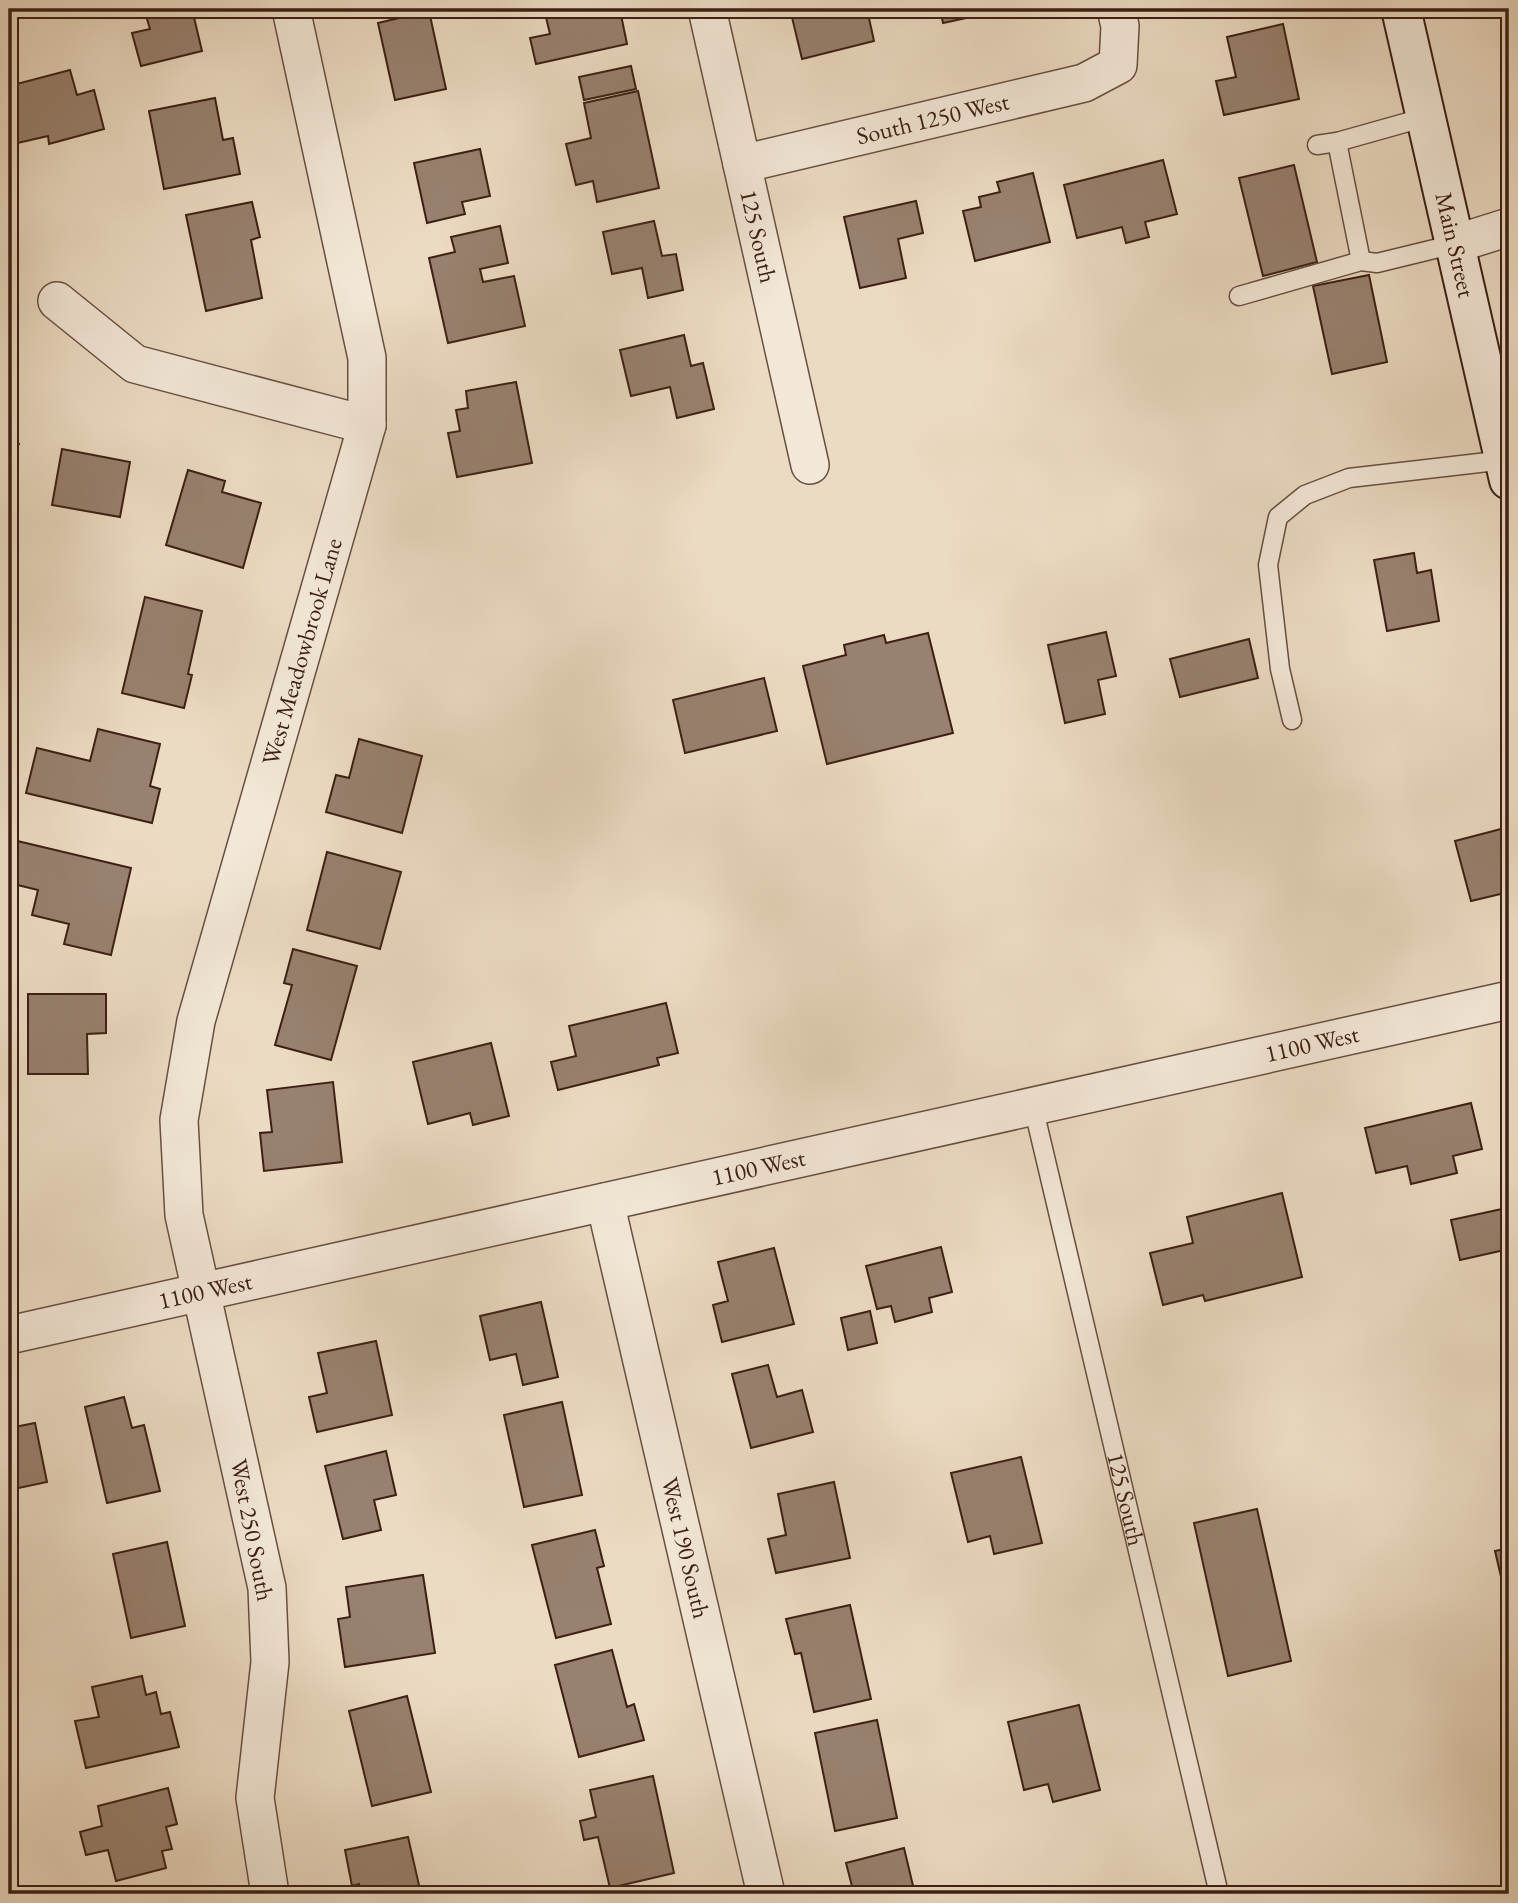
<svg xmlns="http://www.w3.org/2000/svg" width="1518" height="1903" font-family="'EB Garamond',serif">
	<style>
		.building { fill: #98816f; stroke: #3c2014; stroke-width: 2 }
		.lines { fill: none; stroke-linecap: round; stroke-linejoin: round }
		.service-casing { stroke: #684f40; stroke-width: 21 }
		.minor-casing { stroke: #684f40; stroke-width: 40 }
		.secondary-casing { stroke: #3c2014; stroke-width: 42 }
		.service { stroke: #f3e8d8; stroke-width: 18 }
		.minor { stroke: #f3e8d8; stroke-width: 37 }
		.secondary { stroke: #f3e8d8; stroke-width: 38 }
		.labels { text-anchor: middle; stroke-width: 5; stroke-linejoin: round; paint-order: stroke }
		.street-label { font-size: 24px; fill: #3c2014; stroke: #f3e8d8 }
	</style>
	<rect width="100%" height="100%" fill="#ecdbc3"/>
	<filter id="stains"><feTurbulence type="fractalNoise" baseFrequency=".00286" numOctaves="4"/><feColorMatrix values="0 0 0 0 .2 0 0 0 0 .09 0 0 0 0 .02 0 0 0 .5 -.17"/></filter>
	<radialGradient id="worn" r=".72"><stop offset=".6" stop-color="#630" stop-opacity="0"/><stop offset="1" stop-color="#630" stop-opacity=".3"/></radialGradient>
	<path class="building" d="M144,9H192L202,51L141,66L132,33L150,29Z
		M544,9H607V13L620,10L627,44L536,64L530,38L550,34Z
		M790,9H867L874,41L802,59Z
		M940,9H1008L943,23Z
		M429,11L446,89L395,100L378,23Z
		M1283,24L1299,99L1224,115L1216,81L1236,77L1227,37Z
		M631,66L636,89L584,100L579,77Z
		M70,70L77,95L94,90L104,129L49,144L48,136L9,145V86Z
		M638,91L659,188L597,202L593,181L576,185L566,144L591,138L584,103Z
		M215,98L223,140L233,138L240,174L164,189L149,111Z
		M480,149L490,196L462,202L465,214L427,223L414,163Z
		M1163,160L1177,214L1145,222L1149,237L1126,243L1122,227L1077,238L1064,185Z
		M1294,165L1317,262L1263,276L1239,178Z
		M1033,173L1050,242L975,261L963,211L981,207L979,197L1000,192L997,182Z
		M916,201L923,233L898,239L906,278L860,288L844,217Z
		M252,202L260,237L251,240L262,298L206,311L186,215Z
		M654,221L662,256L676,254L683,290L648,298L642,268L612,274L603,232Z
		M500,226L508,263L480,269L483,282L514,276L525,326L448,343L429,258L455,252L451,237Z
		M1369,275L1387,362L1332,374L1313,286Z
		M684,335L691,366L703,363L714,409L677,418L670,387L631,396L620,350Z
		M516,382L532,463L457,477L448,433L460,431L456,410L468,408L466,391Z
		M9,436L19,444L9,459Z
		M62,449L130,462L120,517L52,505Z
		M188,470L225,481L222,492L261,503L243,568L166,545Z
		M1414,553L1417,573L1431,570L1439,621L1387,631L1374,560Z
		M145,597L202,611L188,674L192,675L184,708L122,693Z
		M1106,632L1116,676L1098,680L1105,714L1065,723L1048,645Z
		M928,633L953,733L827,764L803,666L846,655L844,645L884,635L886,643Z
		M1249,639L1258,678L1180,697L1170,659Z
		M764,678L777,731L685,753L673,700Z
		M98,729L160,744L150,786L160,789L152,823L26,793L37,748L90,761Z
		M359,739L422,756L402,833L326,812L336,775L349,778Z
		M1501,829L1509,862V892L1471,901L1455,841Z
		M9,839L131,868L111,955L64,944L69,924L32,915L38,890L9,883Z
		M327,852L401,872L380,949L307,930Z
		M293,949L357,966L331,1060L275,1045L292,985L284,983Z
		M28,994H106V1033L87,1034L88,1074H28Z
		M666,1003L678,1053L657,1058L659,1065L558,1090L551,1062L576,1056L569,1026Z
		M491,1043L509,1116L473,1125L470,1113L428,1124L413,1062Z
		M333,1082L342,1162L264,1171L260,1133L272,1132L267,1090Z
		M1471,1103L1482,1149L1453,1156L1457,1173L1411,1184L1407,1166L1376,1173L1365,1128Z
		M1282,1193L1302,1277L1205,1301L1203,1295L1163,1305L1150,1253L1193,1243L1187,1217Z
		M1502,1209L1509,1249L1460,1260L1451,1220Z
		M941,1247L952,1292L929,1298L932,1312L895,1322L891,1306L877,1309L866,1266Z
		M774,1248L794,1324L722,1342L713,1305L728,1301L718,1262Z
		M541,1302L558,1377L523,1385L516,1354L490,1360L480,1316Z
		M870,1311L877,1343L848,1350L841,1318Z
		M376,1341L392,1415L317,1432L309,1397L327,1393L318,1353Z
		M768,1365L777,1397L802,1390L813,1432L751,1448L732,1374Z
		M124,1397L132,1428L144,1425L160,1491L107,1503L85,1407Z
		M562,1402L582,1495L524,1507L504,1415Z
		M35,1423L47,1482L9,1490V1428Z
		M386,1451L396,1495L374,1500L381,1530L343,1539L325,1466Z
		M1021,1457L1042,1543L994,1554L990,1536L968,1542L951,1473Z
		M834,1482L850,1558L776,1573L768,1539L786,1535L778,1494Z
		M1257,1509L1291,1661L1228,1676L1194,1523Z
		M595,1530L604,1566L597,1568L611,1624L556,1638L532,1545Z
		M167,1542L185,1626L131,1638L113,1554Z
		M1509,1548V1579L1502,1581L1495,1551Z
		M423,1575L435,1653L345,1667L338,1619L350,1617L346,1587Z
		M850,1605L871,1699L814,1712L801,1653L795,1654L786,1619Z
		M612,1650L627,1707L634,1704L644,1740L579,1757L555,1665Z
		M142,1676L146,1695L156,1692L161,1714L170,1712L179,1747L86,1768L75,1721L99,1717L92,1687Z
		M407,1696L431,1792L372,1806L349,1711Z
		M1079,1705L1100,1790L1053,1802L1048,1784L1024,1790L1008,1722Z
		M877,1720L897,1818L835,1831L815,1733Z
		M653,1776L674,1873L610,1888L598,1837L584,1840L580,1821L596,1817L590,1790Z
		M168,1788L177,1824L166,1827L172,1849L162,1851L166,1868L116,1881L108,1850L86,1855L80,1832L102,1826L98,1806Z
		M408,1837L421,1894H362L359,1884L352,1886L345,1850Z
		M904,1848L915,1894H854L846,1863Z"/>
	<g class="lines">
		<defs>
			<g id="service">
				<path d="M1337,142L1361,261"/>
				<path d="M1317,145L1337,142L1426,117"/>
				<path d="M1239,296L1361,261L1377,263L1455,244"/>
				<path d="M1292,720L1280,669L1268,565L1278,517L1305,495L1349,478L1505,460"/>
				<path id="s1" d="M1033,1106L1219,1894"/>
			</g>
			<g id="minor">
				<path id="s2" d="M707,9L810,465"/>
				<path id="s3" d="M742,164L1084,83L1118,65L1120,26L1116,9"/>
				<path d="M1455,244L1509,227"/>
				<path d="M57,301L135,364L367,425"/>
				<path id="s4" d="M605,1202L766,1894"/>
				<path id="s5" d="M9,1335L1509,1000"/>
				<path id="s6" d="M270,1894L255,1798L270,1662L267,1588L184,1215L179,1120L196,1021L367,425V358L291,9"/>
			</g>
			<g id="secondary">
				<path id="s7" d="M1401,9L1509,480"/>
			</g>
		</defs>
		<use href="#service" class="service-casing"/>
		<use href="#minor" class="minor-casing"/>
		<use href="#secondary" class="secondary-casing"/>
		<use href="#service" class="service"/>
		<use href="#minor" class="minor"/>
		<use href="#secondary" class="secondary"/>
	</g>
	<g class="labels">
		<g class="street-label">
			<text dy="8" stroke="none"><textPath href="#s3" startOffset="196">South 1250 West</textPath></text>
			<text dy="8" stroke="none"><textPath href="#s2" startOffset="233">125 South</textPath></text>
			<text dy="8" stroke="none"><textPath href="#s7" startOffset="242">Main Street</textPath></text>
			<text dy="8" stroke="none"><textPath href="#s6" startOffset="1270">West Meadowbrook Lane</textPath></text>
			<text dy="8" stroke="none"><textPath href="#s5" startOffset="1335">1100 West</textPath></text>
			<text dy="8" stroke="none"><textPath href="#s5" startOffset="768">1100 West</textPath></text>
			<text dy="8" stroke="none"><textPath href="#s5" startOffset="201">1100 West</textPath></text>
			<text dy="8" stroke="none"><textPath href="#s1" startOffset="404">125 South</textPath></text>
			<text transform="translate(252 1530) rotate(79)" y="8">West 250 South</text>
			<text dy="8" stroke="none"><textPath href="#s4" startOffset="355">West 190 South</textPath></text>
		</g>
	</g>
	<rect width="1518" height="1903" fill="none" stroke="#ecdbc3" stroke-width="35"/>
	<rect x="10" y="10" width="1497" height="1882" fill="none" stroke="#3c2014" stroke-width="3.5"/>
	<rect x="18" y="18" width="1483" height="1868" fill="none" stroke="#3c2014" stroke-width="2"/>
	<rect width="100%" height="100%" filter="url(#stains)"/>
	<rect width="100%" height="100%" fill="url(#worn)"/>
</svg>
